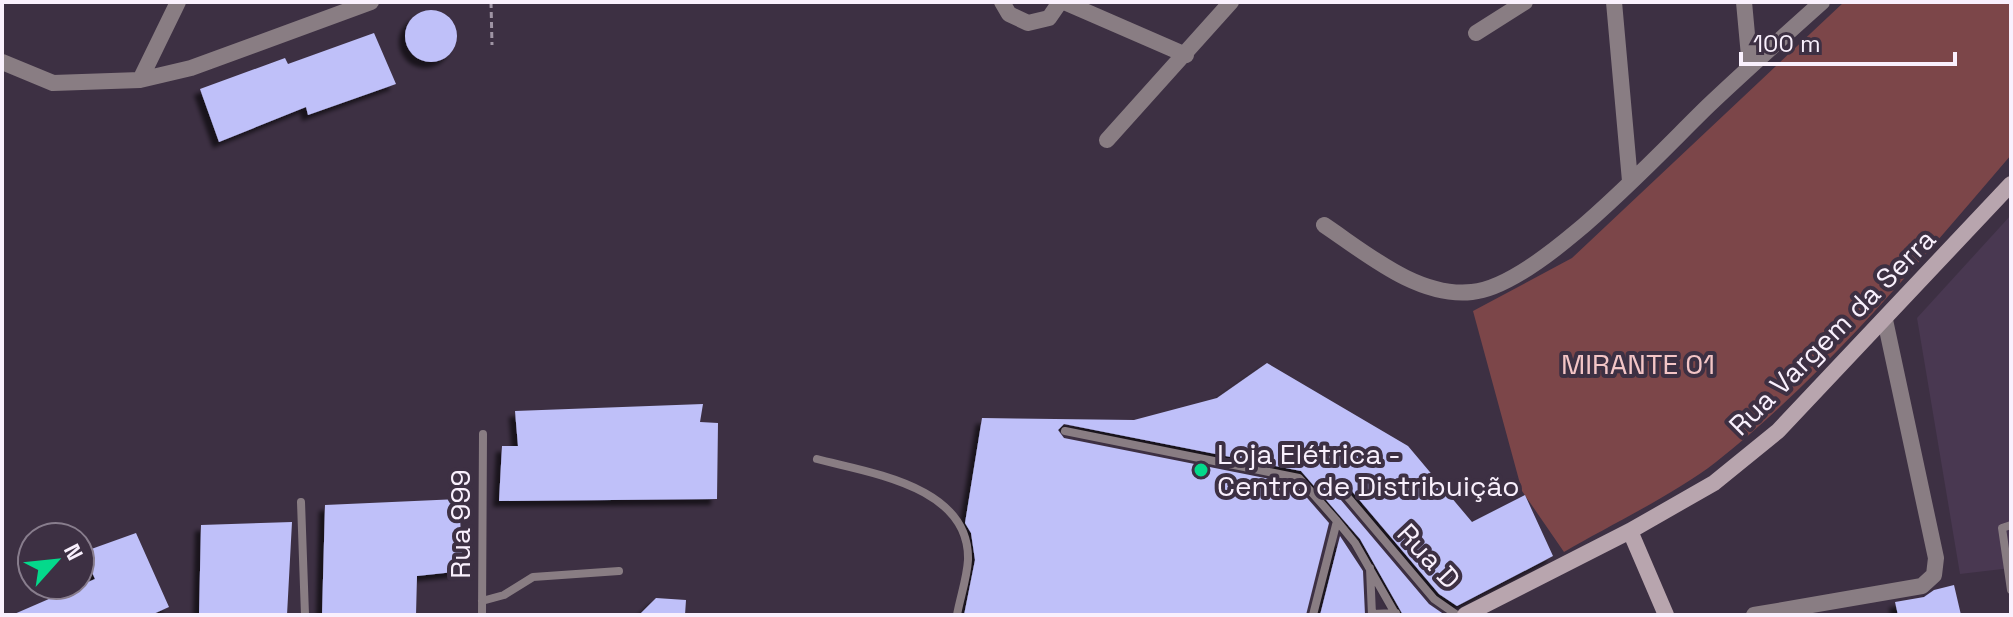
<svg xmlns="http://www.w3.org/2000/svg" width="2013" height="617" font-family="'Space Grotesk',sans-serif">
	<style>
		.built { fill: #493851 }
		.green { fill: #7c4649 }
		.building { fill: #bfc0f9; filter: url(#shadow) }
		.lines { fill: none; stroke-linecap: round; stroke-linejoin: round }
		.path { stroke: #9f94a4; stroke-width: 3; stroke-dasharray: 6 4; stroke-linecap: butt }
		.lane { stroke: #897d83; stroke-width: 8 }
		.street { stroke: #897d83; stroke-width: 16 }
		.secondary { stroke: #b8a5ae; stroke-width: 16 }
		.poi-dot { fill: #04d98b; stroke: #3d3043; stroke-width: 3 }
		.labels { text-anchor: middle; stroke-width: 8; stroke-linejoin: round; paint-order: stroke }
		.street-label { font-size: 28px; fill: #f9f0fd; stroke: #3d3043 }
		.park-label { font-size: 28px; fill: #f3c5c6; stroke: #3d3043 }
		.poi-label { font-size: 28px; fill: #f9f0fd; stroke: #3d3043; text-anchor: start }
	</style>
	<defs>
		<filter id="shadow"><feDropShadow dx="-6" dy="6" stdDeviation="2" flood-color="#0009"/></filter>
	</defs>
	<rect width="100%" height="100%" fill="#3d3043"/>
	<path class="built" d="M2011,215V568L1960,574L1917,318Z"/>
	<path class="green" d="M1844,2H2011V155C1919,262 1827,374 1716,462C1675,494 1610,525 1564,552L1522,491L1473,311L1572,258Z"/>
	<path class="building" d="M405 36a26 26 0 1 1 52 0a26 26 0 1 1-52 0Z
		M374,33L396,84L308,115L306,107L219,142L200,89L285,58L288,64Z
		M1267,363L1408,446L1472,522L1525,495L1553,556L1457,606L1439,594L1345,483L1336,482L1335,493L1429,604L1445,615H1403L1360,539L1301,471L1064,424L1058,430L1064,438L1295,484L1329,523L1306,615H964L975,560L971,533L965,523L982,418L1134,420L1217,398Z
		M703,404L700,422L718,423L717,499L499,501L502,446H518L515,411Z
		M459,499L463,571L417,576L416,615H322L325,505Z
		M292,522L287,615H199L201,525Z
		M136,533L169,607L151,615H12L95,579L83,552Z
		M1340,536L1363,571L1365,615H1320Z
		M1954,585L1961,615H1898L1895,602L1924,597L1934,590Z
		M656,598L686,600L685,615H639Z"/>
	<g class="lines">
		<path class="path" d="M491,2L492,45"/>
		<path class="lane" d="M1065,431L1299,478L1337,521
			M817,459C870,473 970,486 968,560C967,578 960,598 957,615
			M1340,488L1434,599L1457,615
			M301,502L305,615
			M2011,525L2002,528L2011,590
			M1370,568L1372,615
			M482,601L504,595L533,577L619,571
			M1372,614L1396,613
			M482,615L483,434
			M1313,615L1337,521L1355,543L1396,615"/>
		<path class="street" d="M1002,2L1009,14L1028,23L1049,18L1060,2
			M1064,2L1186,55
			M1614,2L1630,181
			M1744,2L1750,67
			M1476,33L1525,2
			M2,62L53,83L140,80L191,68L371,2
			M140,80L178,2
			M1107,140L1231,2
			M1324,225C1366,253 1418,298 1472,292C1538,286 1659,153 1709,105C1746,70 1784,36 1822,2
			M1754,615L1922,586L1934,575L1936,558L1885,320"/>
		<path class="secondary" d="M1630,531L1666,615
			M1465,615L1630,531L1714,483L1778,431L2011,184"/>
	</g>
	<circle class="poi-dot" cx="1201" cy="470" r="8"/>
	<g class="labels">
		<g class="street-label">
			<text transform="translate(1832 332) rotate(-45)" y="10">Rua Vargem da Serra</text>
			<text transform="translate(460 524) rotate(-90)" y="10">Rua 999</text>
			<text transform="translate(1429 556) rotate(47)" y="10">Rua D</text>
		</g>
		<g class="park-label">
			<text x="1638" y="374">MIRANTE 01</text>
		</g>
		<g class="poi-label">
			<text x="1217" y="464">Loja Elétrica -<tspan x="1217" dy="32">Centro de Distribuição</tspan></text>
		</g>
	</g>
	<rect width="2013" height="617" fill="none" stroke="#f9f0fd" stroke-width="8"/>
	<g transform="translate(56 561) rotate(63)"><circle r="38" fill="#3d3043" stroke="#887d8d" stroke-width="2"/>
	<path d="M0-6L14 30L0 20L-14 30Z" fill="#04d98b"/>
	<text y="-12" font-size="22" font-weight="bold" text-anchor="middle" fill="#f9f0fd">N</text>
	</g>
	<path d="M1741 52v12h214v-12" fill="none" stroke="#f9f0fd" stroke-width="4"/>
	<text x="1753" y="52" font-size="24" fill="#f9f0fd" stroke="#3d3043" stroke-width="6" paint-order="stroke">100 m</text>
</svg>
